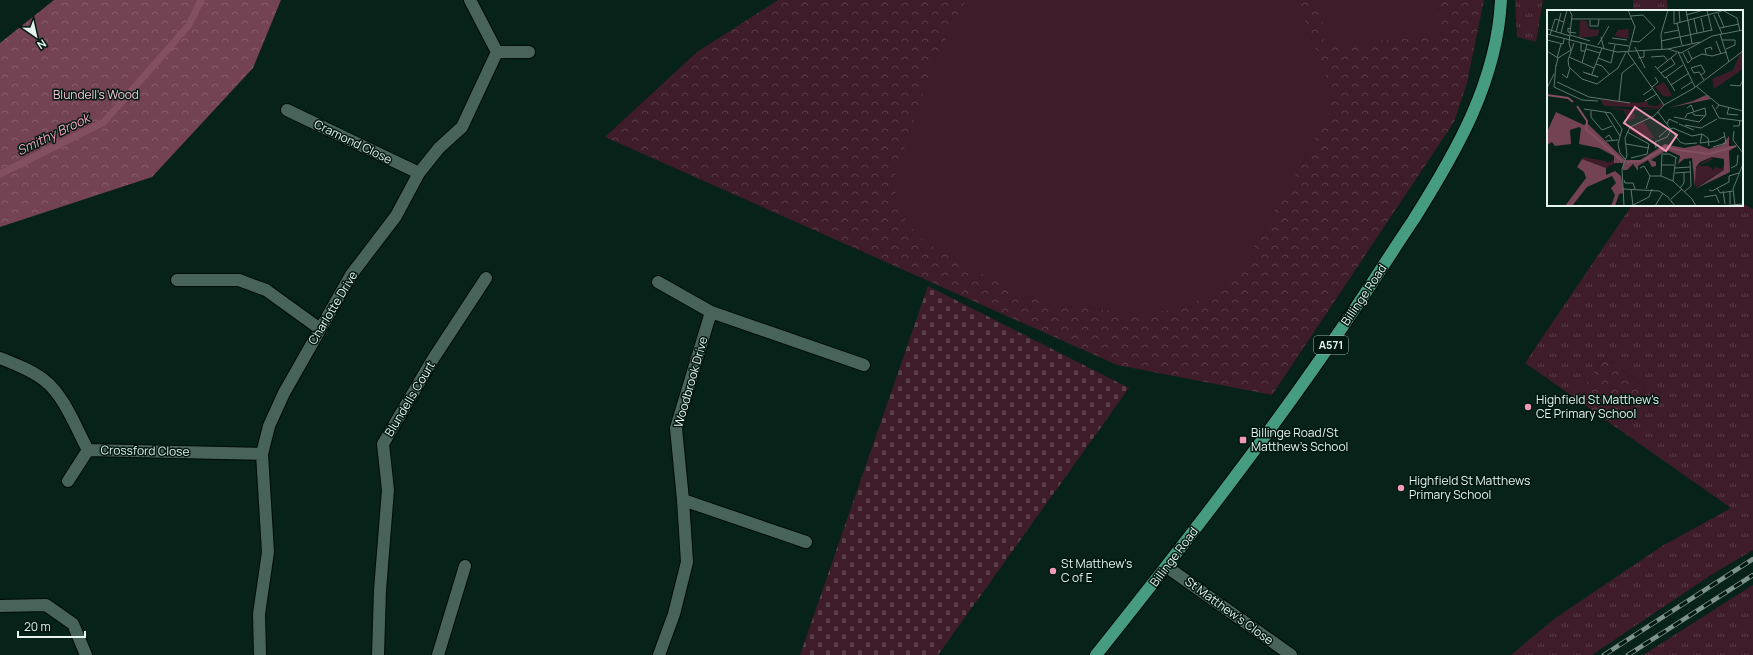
<svg xmlns="http://www.w3.org/2000/svg" width="1753" height="655" font-family="Manrope,sans-serif">
	<style>
		.grass { fill: url(#grass-tufts) }
		.forest { fill: url(#forest-crowns) }
		.cemetery { fill: url(#cemetery-stones) }
		.park { fill: url(#park-crowns) }
		.pitch { fill: #3e1c29 }
		.lines { fill: none; stroke-linecap: round; stroke-linejoin: round }
		.stream { stroke: #835062; stroke-width: 7 }
		.minor-casing { stroke: #000b05; stroke-width: 14 }
		.major-casing { stroke: #000b05; stroke-width: 14 }
		.minor { stroke: #48645a; stroke-width: 12 }
		.major { stroke: #469c81; stroke-width: 12 }
		.rail-casing { stroke: #7d928a; stroke-width: 4.5 }
		.rail { stroke: #001810; stroke-width: 3; stroke-dasharray: 9; stroke-linecap: butt }
		.poi-dot { fill: #f09ab7; stroke: #001810; stroke-width: 1.5 }
		.labels { text-anchor: middle; stroke-width: 3; stroke-linejoin: round; paint-order: stroke }
		.shield { fill: #001810; stroke: #a0b2ab; stroke-width: 1 }
		.shield-label { font-size: 11px; font-weight: bold; fill: #e5f4ee }
		.park-label { font-size: 12px; fill: #fbc8d8; stroke: #001810 }
		.street-label { font-size: 12px; fill: #e5f4ee; stroke: #001810 }
		.poi-label { font-size: 12px; fill: #e5f4ee; stroke: #001810; text-anchor: start }
		.water-label { font-size: 13px; font-style: italic; fill: #f8a7c2; stroke: #001810 }
		.inset-river { fill: none; stroke: #835062; stroke-width: 2 }
		.inset-road { fill: none; stroke: #5f766e; stroke-width: 1 }
		.view { fill: #f09ab7; fill-opacity: 0.15; stroke: #f09ab7; stroke-width: 2 }
		.inset-edge { fill: none; stroke: #e5f4ee; stroke-width: 2 }
	</style>
	<defs>
		<pattern id="grass-tufts" width="24" height="20" patternUnits="userSpaceOnUse"><rect width="24" height="20" fill="#3e1c29"/><path d="M3 7l-1-3M5 7V3M7 7l1-3M15 17l-1-3M17 17v-4M19 17l1-3" fill="none" stroke="#5a3e48"/></pattern>
		<pattern id="forest-crowns" width="20" height="18" patternUnits="userSpaceOnUse"><rect width="20" height="18" fill="#734253"/><path d="M2 6a3 3 0 1 1 6 0M12 15a3 3 0 1 1 6 0" fill="none" stroke="#875e6c"/></pattern>
		<pattern id="cemetery-stones" width="16" height="16" patternUnits="userSpaceOnUse"><rect width="16" height="16" fill="#3e1c29"/><path d="M2 7V4a2 2 0 0 1 4 0v3zM10 15v-3a2 2 0 0 1 4 0v3z" fill="#5a3e48"/></pattern>
		<pattern id="park-crowns" width="20" height="18" patternUnits="userSpaceOnUse"><rect width="20" height="18" fill="#3e1c29"/><path d="M2 6a3 3 0 1 1 6 0M12 15a3 3 0 1 1 6 0" fill="none" stroke="#5a3e48"/></pattern>
	</defs>
	<rect width="100%" height="100%" fill="#062219"/>
	<path class="grass" d="M1515,0H1543L1536,42L1517,37Z
		M1633,0H1667L1668,11H1633Z
		M1742,203L1753,209V550L1711,575L1592,655H1511L1554,619L1662,546L1731,508L1617,428L1646,387L1605,357L1575,398L1525,363L1632,205H1742Z
		M1753,585V655H1643Z"/>
	<path class="forest" d="M54,0H281L253,68L152,177L0,227V43Z"/>
	<path class="cemetery" d="M928,286L1129,388L938,655H800Z"/>
	<path class="park" d="M778,0H1484L1467,83L1454,122L1272,395L1117,365L605,137L697,52Z
		M1605,357L1646,387L1617,428L1575,398Z"/>
	<path class="pitch" d="M966,0H1297L1326,76L1331,106L1319,132L1245,263L1209,296L1172,310L1133,314L1045,302L1022,296L926,243L907,224L892,184L932,67Z
		M1321,0H1437L1439,36L1324,45Z"/>
	<g class="lines">
		<path class="stream" d="M0,174L104,122L189,25L201,0"/>
		<defs>
			<path id="minor" d="M497,52H529
				M287,110L419,173
				M177,280H239L266,290L320,329
				M658,282L711,312
				M0,358C15,364 31,370 44,380C64,395 76,428 88,450L262,454
				M68,481L88,450
				M683,500L676,428L711,312L864,365
				M1167,567L1291,655
				M0,606L46,605L73,624L86,655
				M260,655L259,614L268,552L262,454L269,426L284,393L351,275L396,216L419,173L439,148L462,127L497,52L470,0
				M378,655L380,590L388,490L383,444L433,359L486,278
				M438,655L465,566
				M659,655L674,614L687,562L683,500L806,542"/>
			<path id="major" d="M1096,655C1187,541 1277,425 1358,304C1377,276 1395,247 1414,219C1456,152 1497,82 1501,0"/>
		</defs>
		<use href="#minor" class="minor-casing"/>
		<use href="#major" class="major-casing"/>
		<use href="#minor" class="minor"/>
		<use href="#major" class="major"/>
		<defs>
			<path id="rail" d="M1604,655L1753,559
				M1628,655L1753,575"/>
		</defs>
		<use href="#rail" class="rail-casing"/>
		<use href="#rail" class="rail"/>
	</g>
	<g class="poi-dot">
		<circle cx="1528" cy="407" r="4"/>
		<rect x="1239" y="436" width="8" height="8" rx="2"/>
		<circle cx="1401" cy="488" r="4"/>
		<circle cx="1053" cy="571" r="4"/>
	</g>
	<g class="labels">
		<rect class="shield" x="1314" y="336" width="34" height="18" rx="3"/>
		<g class="shield-label">
			<text x="1331" y="349">A571</text>
		</g>
		<g class="park-label">
			<text x="96" y="99">Blundell's Wood</text>
		</g>
		<g class="street-label">
			<text transform="translate(353 142) rotate(26)" y="4">Cramond Close</text>
			<text transform="translate(1364 295) rotate(-56)" y="4">Billinge Road</text>
			<text transform="translate(333 308) rotate(-59)" y="4">Charlotte Drive</text>
			<text transform="translate(691 382) rotate(-74)" y="4">Woodbrook Drive</text>
			<text transform="translate(410 399) rotate(-59)" y="4">Blundells Court</text>
			<text transform="translate(145 451) rotate(1)" y="4">Crossford Close</text>
			<text transform="translate(1174 557) rotate(-53)" y="4">Billinge Road</text>
			<text transform="translate(1229 611) rotate(36)" y="4">St Matthew's Close</text>
		</g>
		<g class="poi-label">
			<text x="1536" y="404">Highfield St Matthew's<tspan x="1536" dy="14">CE Primary School</tspan></text>
			<text x="1251" y="437">Billinge Road/St<tspan x="1251" dy="14">Matthew's School</tspan></text>
			<text x="1409" y="485">Highfield St Matthews<tspan x="1409" dy="14">Primary School</tspan></text>
			<text x="1061" y="568">St Matthew's<tspan x="1061" dy="14">C of E</tspan></text>
		</g>
		<g class="water-label">
			<text transform="translate(53 134) rotate(-26)" y="5">Smithy Brook</text>
		</g>
	</g>
	<g transform="translate(1547 10)">
		<rect width="196" height="196" fill="#062219"/>
		<path d="M82,19L81,29L67,26L71,20ZM53,89L91,93L101,91V95L110,96L115,92L116,95L112,99L86,101L88,108L82,111L76,100L58,97L87,100L113,98L57,96ZM36,147L58,151L60,153L67,150L69,153L59,158L40,151L35,149ZM165,147L166,149L152,156H162L166,160L168,157L175,159L177,155V160L149,177V157Z" fill="#3e1c29"/>
		<path d="M159,85L164,89L121,98L146,91ZM9,102L37,115L40,113L78,150H93L118,134L137,138L152,135L162,139L175,135L182,126V136H190L182,141L183,162L148,179L177,160V149L165,147L153,152L149,157L148,178L145,148L137,149L131,154L133,146L120,140L104,150L109,152V156L105,157L101,150L91,156V161L86,154L80,160H76V153H67V146L52,138L32,134L34,118L32,117L23,120L24,134L8,136L5,132L0,135V122ZM35,149L59,158V165L68,161L74,166L77,183L72,184L68,196H64L68,185L64,178L69,173L65,166L40,177L25,196H18L39,168L37,162L30,157Z" fill="#734253"/>
		<path d="M33,10L40,11L42,19L52,20L51,26L32,28Z" fill="#3e1c29"/>
		<path d="M196,37V59L167,79L165,69L186,60ZM117,72L125,85L122,87L116,86L108,77ZM95,111L98,114L107,128H94L82,120Z" fill="#3e1c29"/>
		<path d="M95,114L101,121L95,126L88,119L84,120Z" fill="#3e1c29"/>
		<path class="inset-river" d="M0,85L21,88L26,92M30,96L40,111L39,119L75,151M131,140L162,144L189,136M80,152L95,151L119,137L131,140"/>
		<path class="inset-road" d="M22,0L25,5L22,33L24,40M81,0L88,17L81,43L117,95M127,0V14L175,1M132,0L133,12M139,0L145,33M160,0L165,21M175,0L190,8L193,21M171,3L177,17M139,5L157,0M167,5L175,24M84,6L96,5L108,18L92,32L84,31M154,8L157,22M24,9H85M147,9L150,23M43,10V16H51L52,9M130,13L135,35M173,18L192,14M0,19L23,26M24,19L21,18V22L29,23M9,22L14,3M14,23L20,0M117,23L132,20M0,24L70,42L121,39L134,43L165,26L196,20M173,24L182,52M3,25L8,9L17,12M23,25L43,31M54,27L57,39M65,28L80,30M0,30L16,34L17,29M175,30H188V35L179,39M114,31L165,20M169,31L174,44M27,33L21,50L22,57L35,69L50,74L71,58L79,42M34,33V41H39M61,33L82,36M51,35L62,16M88,37L98,58M39,39L53,43M121,39L153,32M115,40L114,24L121,0M0,41L11,48M131,42L148,77M136,43L141,53L145,49L141,41M159,44L158,39L164,37L165,40M22,47L47,58M104,47L117,46L121,51M10,48L14,34M51,48L64,53L68,35M91,48L97,47V41M145,49L155,44L165,46L180,42M35,53L40,34M49,54L55,56L63,65M9,55L7,77L35,90L51,91M9,56L11,48L24,40M108,56L118,68L136,55M110,59L130,43M36,62L51,67L39,63M114,63L128,54L124,48M15,64L20,68L23,58M45,64L55,38M154,65L158,62L154,55L144,58L147,63L152,62L157,70M119,67L128,81M10,72L42,87L83,93M124,75L142,63M183,75L193,76L196,70M149,76L172,95L169,99M105,77L111,72L108,67M0,78L7,64M134,79L145,72M96,85L106,78M72,91L75,63L88,53M98,91L110,84M165,95L172,108M172,95L196,101M182,97L180,104L191,105M140,98L144,95L147,102M37,99L64,103L75,119L71,134L73,143L78,149M44,101V107L55,120L65,116M58,102L73,126M111,102L133,132L138,134L150,133M145,102L147,105L158,106M127,107L152,112M138,108L140,104L158,98L159,105L152,112M172,108L196,111M120,114L122,109L131,113M132,114L147,120M138,115L154,118L170,109M186,116H192L193,110M123,119L126,118L145,126L155,124L161,128L162,136M187,121L186,130L196,143M80,122L102,134L100,144L84,148M155,124L153,133L169,131L178,126M112,127L122,118M58,128L62,125L66,131M59,131L71,130M79,134L102,138M166,137L179,133L177,122M109,138L108,132L120,127L124,120M114,155H127M93,158L97,156L103,166M128,158L143,157M184,158L190,155L191,145M128,163L143,162M103,166H114L126,171L145,189L149,196M114,166L115,144H122L130,148M77,170L78,173H86L88,179M126,171L129,147M133,178L137,173V163M170,178L173,183L186,181M76,179L112,181L121,187L128,196M84,179L86,196M99,179L103,166M162,180L165,181L182,172V166L192,163M176,181L178,194M183,181V194M137,182L144,176L143,151M157,187L169,185L172,193M124,189L135,179M86,195L102,187L105,179M188,195L186,179L196,154M77,196L75,159L80,145L78,128L83,117L107,106L117,95L147,78L196,41M108,196L116,183M173,196L196,194"/>
		<path class="view" d="M88,97L130,125L119,141L77,113Z"/>
		<rect width="196" height="196" class="inset-edge"/>
	</g>
	<g transform="translate(36 36) rotate(146)" stroke="#001810" stroke-width="3" paint-order="stroke">
	<path d="M0-3L7 15L0 10L-7 15Z" fill="#e5f4ee"/>
	<text y="-6" font-size="11" font-weight="bold" text-anchor="middle" fill="#e5f4ee">N</text>
	</g>
	<path d="M18 631v6h67v-6" fill="none" stroke="#e5f4ee" stroke-width="2"/>
	<text x="24" y="631" font-size="12" fill="#e5f4ee" stroke="#001810" stroke-width="3" paint-order="stroke">20 m</text>
</svg>
